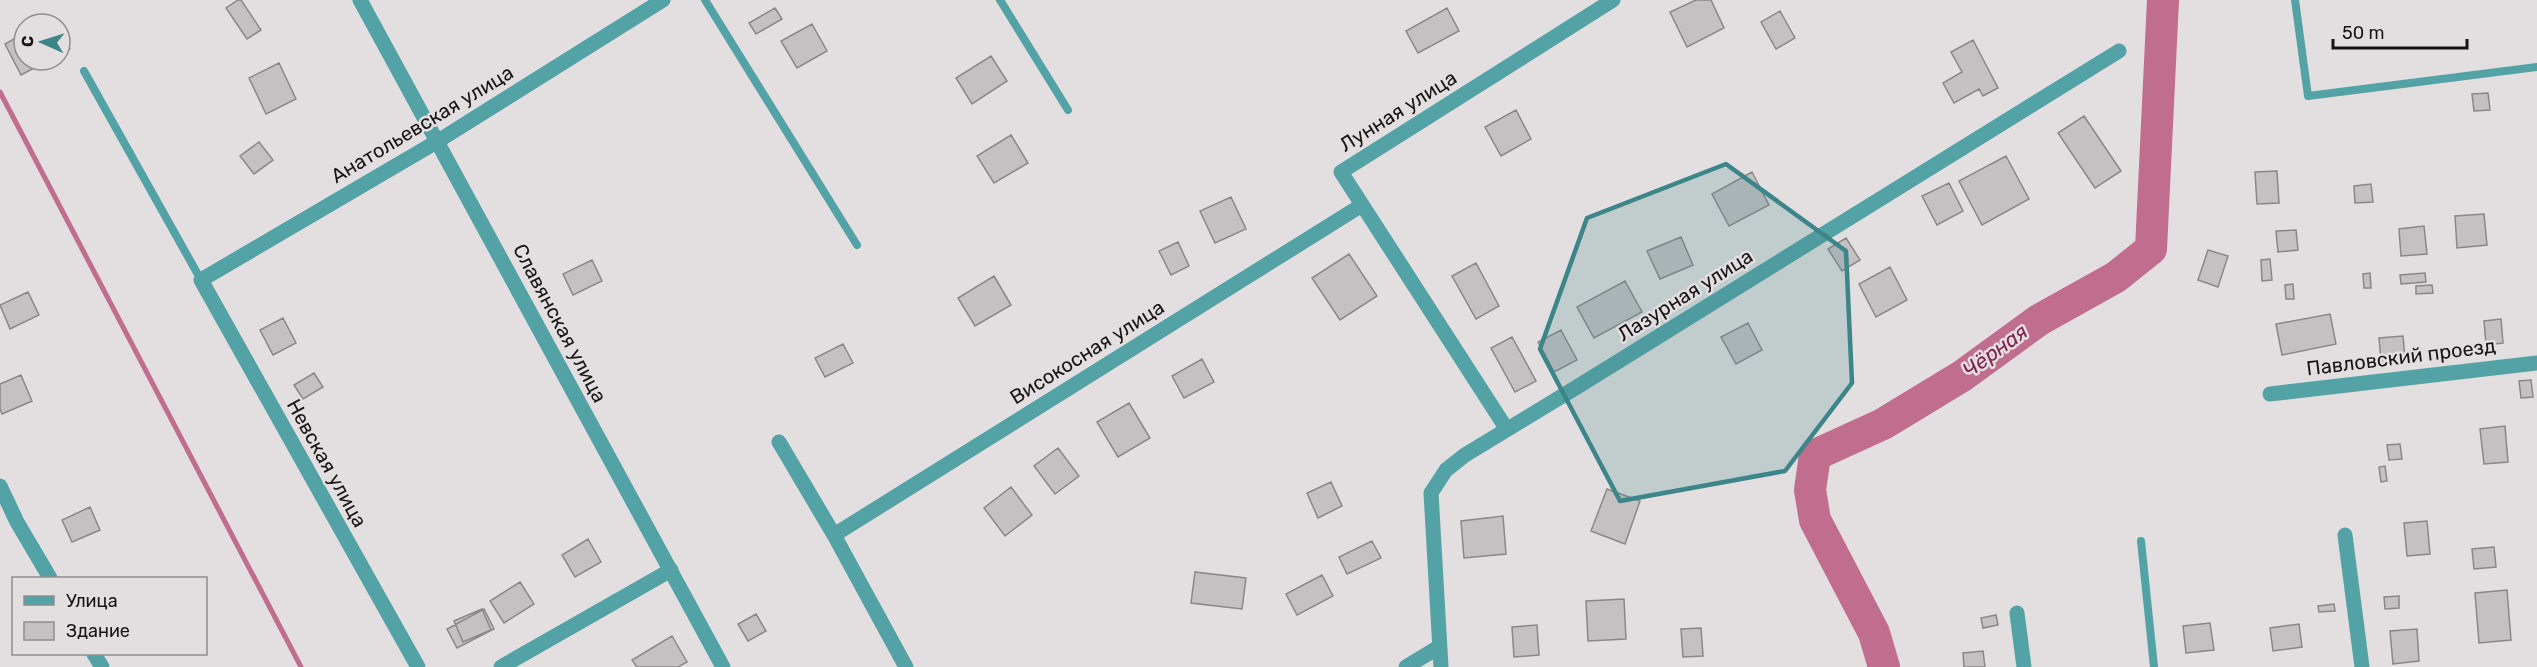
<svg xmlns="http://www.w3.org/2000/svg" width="2537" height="667" font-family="Rubik,sans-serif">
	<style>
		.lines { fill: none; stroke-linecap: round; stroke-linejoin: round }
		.stream { stroke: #c16d8e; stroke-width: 5 }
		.river { stroke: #c16d8e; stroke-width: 32 }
		.building { fill: #c5c0c2; stroke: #8b8788; stroke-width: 1.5 }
		.service { stroke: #53a2a5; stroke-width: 8 }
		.minor { stroke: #53a2a5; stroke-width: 15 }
		.marked { fill: #3c8588; fill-opacity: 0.2; stroke: #3c8588; stroke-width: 4.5; stroke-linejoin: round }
		.labels { text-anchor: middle; stroke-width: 5; stroke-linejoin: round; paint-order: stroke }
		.street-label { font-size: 20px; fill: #161415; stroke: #e3dedf }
		.water-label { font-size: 21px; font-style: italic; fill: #851f50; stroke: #e3dedf }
	</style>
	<rect width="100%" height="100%" fill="#e3dedf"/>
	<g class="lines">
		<path class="stream" d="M0,92L301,667"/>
		<path class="river" d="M1884,667L1874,633L1815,520L1810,490L1815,455L1883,424L1962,376L2039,320L2116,277L2151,249L2163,0"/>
	</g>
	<path class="building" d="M238,0H241L261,30L247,39L226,8Z
		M1696,0H1711L1724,28L1687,47L1670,12Z
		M775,8L782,19L756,34L749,23Z
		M1447,8L1459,31L1418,53L1406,31Z
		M1780,11L1795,38L1776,49L1761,22Z
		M812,24L827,51L797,68L781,41Z
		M60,31L70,49L60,54Z
		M24,33V60H49L21,75L5,44Z
		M1973,40L1998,88L1983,96L1979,89L1954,103L1943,83L1962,72L1951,52Z
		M991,56L1007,81L972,104L956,78Z
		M279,63L296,99L266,114L249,78Z
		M2488,93L2490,110L2474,111L2472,94Z
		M1516,110L1531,139L1501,156L1485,127Z
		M2084,116L2121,171L2095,188L2058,133Z
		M1011,135L1028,163L994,183L977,156Z
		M259,142L273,160L254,174L240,156Z
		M2006,156L2029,199L1982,225L1959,181Z
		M2277,171L2279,203L2257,204L2255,172Z
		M1752,172L1769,205L1729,226L1712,194Z
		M1949,183L1963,211L1937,225L1922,196Z
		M2371,184L2373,202L2355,203L2354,186Z
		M1231,197L1246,229L1215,243L1200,211Z
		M2484,214L2487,245L2457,248L2455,216Z
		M2424,226L2427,254L2401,256L2399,229Z
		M2296,230L2298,250L2278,252L2276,231Z
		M1681,237L1693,265L1660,279L1647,251Z
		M1846,238L1860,260L1842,271L1828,249Z
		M1178,242L1189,266L1171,275L1159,251Z
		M2208,250L2228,256L2218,287L2198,280Z
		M1349,254L1377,296L1340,320L1312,278Z
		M2270,259L2272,280L2262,281L2261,260Z
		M592,260L602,281L573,295L563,274Z
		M1476,263L1499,306L1476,319L1452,276Z
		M1890,267L1907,300L1876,317L1859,284Z
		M2370,273L2371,288H2364L2363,274Z
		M2425,273L2426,282L2401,284L2400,275Z
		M994,276L1011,305L975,326L958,298Z
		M1625,281L1642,312L1594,338L1577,307Z
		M2293,284L2294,299H2286L2285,285Z
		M2432,285L2433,293L2416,294V286Z
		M28,292L39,315L10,329L0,305Z
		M2330,314L2336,344L2282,355L2276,324Z
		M283,318L296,343L273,355L260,330Z
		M2501,319L2503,343L2486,345L2484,321Z
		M1748,323L1762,350L1736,364L1721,337Z
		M1561,330L1577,360L1554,372L1538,342Z
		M2403,336L2405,359L2381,361L2379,338Z
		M1512,337L1536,381L1515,392L1491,348Z
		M843,344L853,363L825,377L815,358Z
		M1202,359L1214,382L1184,398L1172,376Z
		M314,373L323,387L303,399L294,385Z
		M21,375L32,401L2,414L0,409V384Z
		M2531,380L2533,397L2521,398L2519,381Z
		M1129,403L1150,438L1118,457L1097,422Z
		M2505,426L2508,462L2484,464L2480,429Z
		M2400,444L2402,459L2389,460L2387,445Z
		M1058,448L1079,476L1055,494L1034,466Z
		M2385,466L2387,481L2381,482L2379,467Z
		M1331,482L1342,506L1318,518L1307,493Z
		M1011,487L1032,515L1005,536L984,508Z
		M1607,489L1640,501L1625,544L1591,531Z
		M90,507L100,530L72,542L62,520Z
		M1503,516L1506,554L1464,558L1461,521Z
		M2427,521L2430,554L2407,556L2404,523Z
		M588,539L601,562L575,577L562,555Z
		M1372,541L1381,558L1347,574L1339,557Z
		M2494,547L2496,567L2474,569L2472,549Z
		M1195,572L1246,578L1242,609L1191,603Z
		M1322,575L1333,596L1297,615L1286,594Z
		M520,582L534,604L504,623L490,601Z
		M2507,590L2511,640L2479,643L2475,593Z
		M2399,596V608L2385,609L2384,597Z
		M1624,599L1626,639L1588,641L1586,601Z
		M2334,604L2335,611L2319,612L2318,606Z
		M482,609L491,630L463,642L454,621Z
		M484,609L494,629L457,648L447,629Z
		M756,614L766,631L748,641L738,624Z
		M1996,615L1998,625L1983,628L1981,618Z
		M2210,623L2214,650L2186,653L2183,626Z
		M2299,624L2302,647L2273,651L2270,628Z
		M1537,625L1539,655L1514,657L1512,627Z
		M1701,628L1703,656L1683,657L1681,629Z
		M2417,629L2419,661L2393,664L2390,631Z
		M672,636L687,662L678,667H637L632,660Z
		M1983,651L1985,667H1964L1963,653Z"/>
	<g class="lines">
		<path class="service" d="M705,0L857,245
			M1000,0L1068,110
			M2295,0L2308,96L2537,67
			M84,71L201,280
			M2141,541L2154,667"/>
		<path class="minor" d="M360,0L723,667
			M2270,394L2537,363
			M1506,428L1341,172L1613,0
			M779,442L834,535L906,667
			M0,486L17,522L50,578
			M834,535L1362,205
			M2345,535L2362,667
			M2017,613L2024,667
			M94,654L102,667
			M418,667L201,280L438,141L663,0
			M501,667L671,570
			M1406,667L1439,647
			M1441,667L1431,493L1446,470L1465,455L1577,387L2119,51"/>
	</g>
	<path class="marked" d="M1726,164L1846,251L1852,383L1785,471L1620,501L1540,349L1587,218Z"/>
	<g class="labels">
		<g class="street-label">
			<text transform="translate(1398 111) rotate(-32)" y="7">Лунная улица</text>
			<text transform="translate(422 124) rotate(-31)" y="7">Анатольевская улица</text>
			<text transform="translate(1685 295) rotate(-32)" y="7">Лазурная улица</text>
			<text transform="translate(560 323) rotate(62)" y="7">Славянская улица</text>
			<text transform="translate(1087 352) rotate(-32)" y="7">Високосная улица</text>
			<text transform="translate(2401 357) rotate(-7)" y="7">Павловский проезд</text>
			<text transform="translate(327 463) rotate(61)" y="7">Невская улица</text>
		</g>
		<g class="water-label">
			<text transform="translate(1995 351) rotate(-36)" y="7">Чёрная</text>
		</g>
	</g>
	<rect x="12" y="577" width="195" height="78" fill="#e3dedf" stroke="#918d8e" stroke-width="1.5"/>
	<rect x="24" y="596" width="30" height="9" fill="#53a2a5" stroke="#918d8e" stroke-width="1.5"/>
	<text x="66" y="607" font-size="18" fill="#161415">Улица</text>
	<rect x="24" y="622" width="30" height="18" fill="#c5c0c2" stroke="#918d8e" stroke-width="1.5"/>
	<text x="66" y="637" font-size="18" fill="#161415">Здание</text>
	<g transform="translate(42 42) rotate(273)"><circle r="28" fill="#e3dedf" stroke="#918d8e" stroke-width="1.5"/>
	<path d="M0-4.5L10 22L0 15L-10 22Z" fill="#3c8588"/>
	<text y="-9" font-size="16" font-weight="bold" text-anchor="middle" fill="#161415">С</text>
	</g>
	<path d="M2333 39v9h134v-9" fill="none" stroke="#161415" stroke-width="3"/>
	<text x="2342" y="39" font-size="18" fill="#161415" stroke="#e3dedf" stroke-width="4.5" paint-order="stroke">50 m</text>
</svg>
